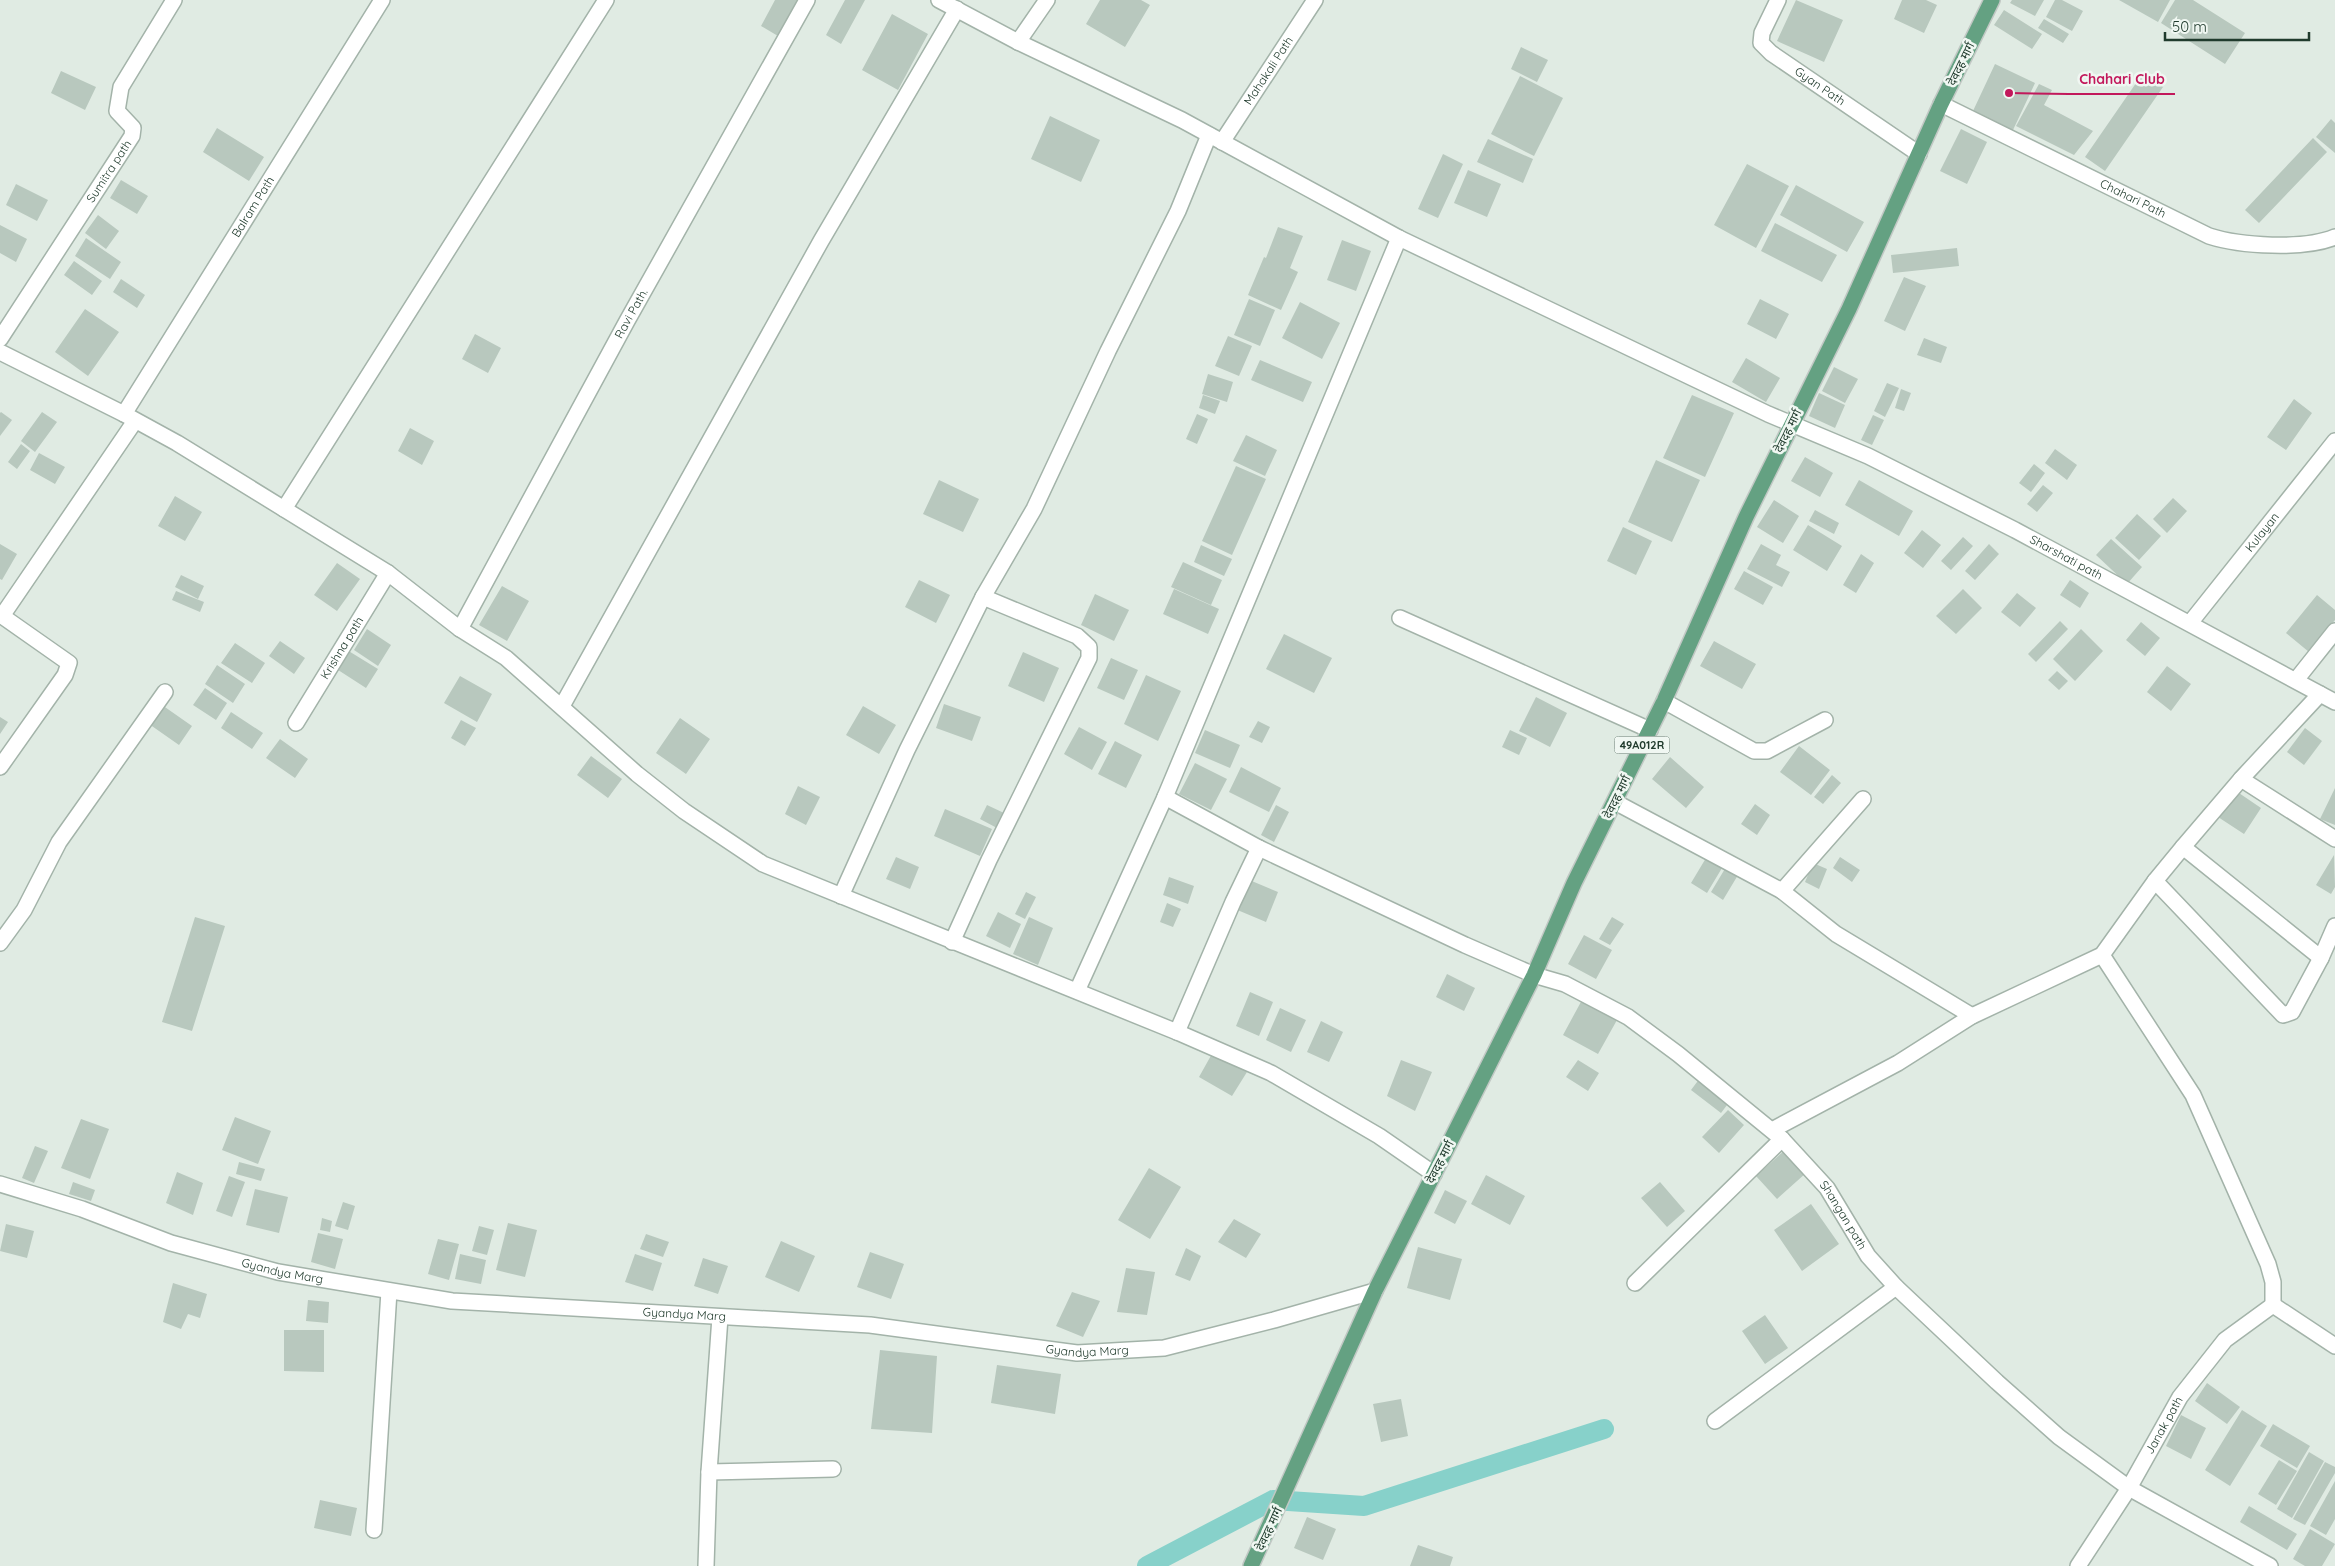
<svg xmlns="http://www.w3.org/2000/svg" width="2335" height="1566" font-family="Quicksand,'Noto Sans Devanagari',sans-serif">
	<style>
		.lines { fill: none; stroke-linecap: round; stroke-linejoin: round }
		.canal { stroke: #87d1ca; stroke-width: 20 }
		.building { fill: #b8c8be }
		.minor-casing { stroke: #a3b3a9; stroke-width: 18 }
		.major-casing { stroke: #c1c8c4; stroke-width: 18 }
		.minor { stroke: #fff; stroke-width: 15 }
		.major { stroke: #64a182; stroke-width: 15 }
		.labels { text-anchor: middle; stroke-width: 5; stroke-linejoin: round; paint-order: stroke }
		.shield { fill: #f0f7f2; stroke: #5e7368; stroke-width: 1 }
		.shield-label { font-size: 11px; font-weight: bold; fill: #203b2d }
		.street-label { font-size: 12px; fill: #203b2d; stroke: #f0f7f2 }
		.leader { fill: none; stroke: #c2185b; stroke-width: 2 }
		.callout-dot { fill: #c2185b; stroke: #f0f7f2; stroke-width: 2 }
		.callout-label { font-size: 14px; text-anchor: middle; font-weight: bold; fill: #c2185b; stroke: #f0f7f2; stroke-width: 5; stroke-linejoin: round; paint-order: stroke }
	</style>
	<rect width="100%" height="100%" fill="#e0ebe3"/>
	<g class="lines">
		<path class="canal" d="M1147,1566L1273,1500L1364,1506L1604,1429"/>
	</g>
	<path class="building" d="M775,0H799L783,39L761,26Z
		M845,0H865L841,44L826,35Z
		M1100,0H1141L1150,5L1125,47L1086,24Z
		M1796,0L1843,20L1824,62L1777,41Z
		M1902,0H1926L1937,5L1924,33L1894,19Z
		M2012,0H2044L2035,16L2010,3Z
		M2055,0H2062L2083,11L2072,31L2046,17Z
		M2119,0H2170L2158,22Z
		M2175,0H2193L2245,33L2225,64L2161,23Z
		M2004,10L2042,34L2032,49L1994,25Z
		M892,14L928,34L898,90L862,70Z
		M2044,19L2069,34L2063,43L2038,28Z
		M1521,47L1548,60L1537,82L1511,69Z
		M1995,64L2035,83L2013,130L1973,111Z
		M61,71L96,87L85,110L51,93Z
		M2143,73L2163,87L2105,171L2085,157Z
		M1520,76L1563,98L1534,156L1491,134Z
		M2039,84L2052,90L2044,105L2093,131L2074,155L2016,126Z
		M1050,116L1100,140L1081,182L1031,159Z
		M2331,119L2335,123V153L2316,137Z
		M217,128L264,157L249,181L203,152Z
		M1961,129L1987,142L1967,184L1940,171Z
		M2313,138L2327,152L2259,223L2245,210Z
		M1488,139L1533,159L1523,183L1477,162Z
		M1443,154L1463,164L1438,218L1418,209Z
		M1747,164L1789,186L1756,248L1714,225Z
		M1468,170L1501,184L1487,217L1454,203Z
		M121,180L148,196L137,214L110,198Z
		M16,184L48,200L37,221L6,205Z
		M1796,185L1864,222L1847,252L1780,215Z
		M98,215L119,231L106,249L85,233Z
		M1775,223L1837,255L1822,282L1761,251Z
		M0,225L27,239L16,262L0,253Z
		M1278,227L1303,236L1290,268L1298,272L1281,310L1248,295L1264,257L1266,258Z
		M86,238L121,262L110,279L75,256Z
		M1342,240L1371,251L1356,291L1327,280Z
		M1957,248L1959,266L1893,273L1891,255Z
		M74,261L102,281L92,295L64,275Z
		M1904,277L1926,286L1905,331L1884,321Z
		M121,279L145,295L137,308L113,292Z
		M1249,299L1275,310L1260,346L1234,335Z
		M1760,299L1789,314L1776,339L1747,324Z
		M1300,302L1340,323L1322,359L1282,338Z
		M85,309L119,332L88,376L55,352Z
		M475,334L501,348L488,373L462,359Z
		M1228,336L1252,346L1239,376L1215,366Z
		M1924,338L1947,347L1941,363L1917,355Z
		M1746,358L1780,378L1766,402L1732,382Z
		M1260,360L1312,382L1303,402L1251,380Z
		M1834,367L1858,379L1845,403L1822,391Z
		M1208,374L1233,382L1227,402L1202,394Z
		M1887,383L1899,388L1885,417L1874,411Z
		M1901,389L1911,393L1904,411L1895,408Z
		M1819,393L1845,405L1835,428L1809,416Z
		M1203,395L1220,401L1215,414L1199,408Z
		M1692,395L1734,413L1705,477L1663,458Z
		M2294,399L2312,413L2286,450L2267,437Z
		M1,412L12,420L0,436V413Z
		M42,412L57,422L35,452L21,441Z
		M1197,414L1208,419L1197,444L1186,439Z
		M1873,415L1884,420L1872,445L1861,440Z
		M410,428L434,441L422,465L398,451Z
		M1246,435L1277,450L1265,476L1233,461Z
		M21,444L30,451L17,469L8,462Z
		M2055,449L2077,465L2067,480L2045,463Z
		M39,453L65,467L55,484L30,470Z
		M1805,457L1833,473L1820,497L1791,481Z
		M1656,460L1700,480L1672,542L1628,522Z
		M2034,464L2045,473L2031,492L2019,483Z
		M1236,466L1266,479L1232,555L1202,541Z
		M939,480L979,499L963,532L923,514Z
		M1859,480L1913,511L1899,536L1845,505Z
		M2043,485L2053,493L2037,512L2027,504Z
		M175,496L202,512L185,541L158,526Z
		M2173,498L2187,511L2167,533L2153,519Z
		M1774,500L1799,516L1783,543L1757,527Z
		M1815,510L1839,523L1834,534L1809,521Z
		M2137,514L2161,536L2139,560L2115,538Z
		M1808,525L1842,546L1827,571L1793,550Z
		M1623,527L1652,541L1636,575L1607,561Z
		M1922,530L1941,545L1923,568L1904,553Z
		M1963,537L1973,546L1951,570L1941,561Z
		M2111,539L2142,567L2127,584L2096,555Z
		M0,544L17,554L2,580L0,579Z
		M1761,544L1781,555L1776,565L1790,572L1782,587L1747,569Z
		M1989,544L1999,554L1975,580L1965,571Z
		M1201,545L1232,559L1224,576L1194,562Z
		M1861,554L1874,563L1856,593L1843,585Z
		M1183,562L1222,580L1211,605L1171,587Z
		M337,563L360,579L337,611L314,595Z
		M1744,571L1773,587L1763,605L1734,589Z
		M181,575L204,586L198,599L175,587Z
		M919,580L950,595L936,623L905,607Z
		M2070,580L2089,593L2080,608L2060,595Z
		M502,586L529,601L507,641L479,625Z
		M1174,589L1219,609L1208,634L1163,614Z
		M1963,589L1982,608L1956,634L1936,616Z
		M176,591L204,602L200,612L172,600Z
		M2017,593L2036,608L2020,627L2001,612Z
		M1095,594L1129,610L1114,641L1081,625Z
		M2317,595L2335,610V620L2309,652L2286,633Z
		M2060,621L2068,629L2036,662L2028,654Z
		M2141,622L2160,638L2145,656L2126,640Z
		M367,629L391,645L378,666L354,650Z
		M2081,629L2103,651L2075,681L2053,659Z
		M1284,634L1332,658L1314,693L1266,669Z
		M280,641L305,658L294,674L269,656Z
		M1714,641L1756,664L1742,689L1700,666Z
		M235,643L265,663L252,683L221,663Z
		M347,650L378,669L366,688L335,668Z
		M1023,652L1059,668L1044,702L1008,686Z
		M1111,658L1138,670L1124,700L1097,688Z
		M217,665L245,684L233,703L205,684Z
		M2167,666L2191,684L2171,711L2147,692Z
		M2057,671L2068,681L2059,690L2048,680Z
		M1146,675L1181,691L1158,741L1124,724Z
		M460,676L492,694L477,722L444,703Z
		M205,688L227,703L216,720L193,705Z
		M1536,697L1567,713L1550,747L1519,731Z
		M944,704L981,717L972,741L936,728Z
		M162,705L192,726L179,745L149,724Z
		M863,706L896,725L879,754L846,735Z
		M231,712L263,733L252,749L221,728Z
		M0,717L8,722L0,734Z
		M680,718L710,739L686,774L656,753Z
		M461,720L476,728L465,746L451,738Z
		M1258,721L1270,727L1262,743L1249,737Z
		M1079,727L1107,742L1092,770L1064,754Z
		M2305,728L2322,741L2304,765L2287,752Z
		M1205,730L1240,745L1230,768L1195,753Z
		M1510,730L1527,738L1519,755L1502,747Z
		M280,739L308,759L295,778L266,758Z
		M1115,741L1142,755L1126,788L1098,774Z
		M1799,746L1830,770L1811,795L1780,772Z
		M591,756L622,779L608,798L577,775Z
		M1670,757L1704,787L1686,808L1652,779Z
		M1195,763L1227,779L1211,810L1179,794Z
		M1241,767L1281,788L1269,812L1229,792Z
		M1832,775L1841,783L1823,804L1814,797Z
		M798,786L820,797L806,825L785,814Z
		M2335,788V825L2320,819Z
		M2236,791L2261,808L2244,834L2218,817Z
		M1755,804L1770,815L1757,835L1741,824Z
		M987,805L1004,813L997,828L980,819Z
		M1276,805L1289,812L1274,842L1261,835Z
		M945,809L992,829L980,856L934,836Z
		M2334,855L2335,887L2331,894L2316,885Z
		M896,857L919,867L910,889L886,879Z
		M1840,857L1860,870L1852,882L1833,868Z
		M1706,858L1722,868L1707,893L1691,883Z
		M1813,863L1827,869L1819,889L1805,882Z
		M1726,867L1738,875L1723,900L1711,892Z
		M1169,877L1194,886L1188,904L1163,895Z
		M1247,879L1278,892L1266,922L1235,909Z
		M1026,892L1036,897L1025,919L1015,914Z
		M1167,903L1181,909L1173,927L1160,922Z
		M998,912L1021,924L1010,948L986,936Z
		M195,917L225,926L192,1031L162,1022Z
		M1029,917L1053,928L1038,965L1013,954Z
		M1612,917L1624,924L1610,945L1599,939Z
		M1584,935L1612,950L1596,979L1568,964Z
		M1447,974L1475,988L1464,1011L1436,997Z
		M1250,992L1273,1002L1259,1036L1236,1026Z
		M1582,1000L1617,1020L1598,1054L1563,1035Z
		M1280,1008L1306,1020L1291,1052L1266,1040Z
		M1321,1021L1343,1032L1329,1062L1307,1052Z
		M1213,1052L1247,1072L1232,1096L1199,1077Z
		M1401,1060L1432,1072L1415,1111L1387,1096Z
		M1578,1060L1599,1073L1588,1091L1566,1077Z
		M1700,1078L1730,1101L1721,1113L1691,1090Z
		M1728,1110L1744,1125L1719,1153L1702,1137Z
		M235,1117L271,1131L258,1164L222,1150Z
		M81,1119L109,1129L90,1179L61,1168Z
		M35,1146L48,1151L34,1183L22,1178Z
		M1785,1150L1806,1173L1777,1199L1756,1176Z
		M239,1162L265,1169L261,1181L236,1174Z
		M1149,1168L1181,1187L1150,1239L1118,1220Z
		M177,1172L203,1183L193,1215L166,1203Z
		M1486,1175L1525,1196L1510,1225L1471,1204Z
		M229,1176L245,1182L232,1217L216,1211Z
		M73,1182L95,1190L91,1201L69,1194Z
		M1660,1182L1685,1211L1667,1227L1641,1198Z
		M255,1189L288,1197L279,1233L246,1225Z
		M1445,1190L1467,1201L1455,1224L1434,1213Z
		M343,1202L355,1206L348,1230L335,1226Z
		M1811,1204L1839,1244L1802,1271L1774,1230Z
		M322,1218L332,1221L330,1232L320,1230Z
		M1234,1219L1261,1234L1246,1258L1218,1242Z
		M508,1223L537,1230L525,1277L496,1270Z
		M6,1224L34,1231L27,1258L0,1251Z
		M479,1226L494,1230L487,1255L472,1251Z
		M318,1233L343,1239L335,1269L311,1262Z
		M646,1234L669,1242L663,1257L640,1249Z
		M438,1239L459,1244L449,1280L428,1274Z
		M781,1241L815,1256L799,1292L765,1277Z
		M1418,1247L1462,1259L1450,1300L1407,1288Z
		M1186,1248L1201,1256L1190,1281L1175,1275Z
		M870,1252L904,1264L891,1299L857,1287Z
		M460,1254L486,1260L481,1284L455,1279Z
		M635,1254L662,1263L653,1291L625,1282Z
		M703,1258L728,1266L718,1294L694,1286Z
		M1126,1268L1155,1272L1147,1315L1117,1312Z
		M173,1283L207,1294L200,1318L188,1314L181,1329L163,1322Z
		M1072,1292L1100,1301L1083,1337L1056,1326Z
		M308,1300L329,1302L328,1323L306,1321Z
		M1765,1315L1788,1348L1765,1364L1742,1331Z
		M284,1330H324V1372L284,1371Z
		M880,1350L937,1356L932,1433L871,1429Z
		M997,1365L1061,1374L1055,1414L991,1403Z
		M2207,1383L2240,1407L2227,1424L2195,1401Z
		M1401,1399L1408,1436L1381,1442L1373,1404Z
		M2242,1410L2267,1426L2230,1486L2205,1470Z
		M2181,1415L2206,1428L2191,1459L2166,1446Z
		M2273,1424L2310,1446L2297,1468L2260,1446Z
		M2309,1452L2324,1461L2292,1518L2277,1509Z
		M2279,1460L2297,1471L2276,1505L2258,1494Z
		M2325,1462L2335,1467V1473L2305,1525L2293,1519Z
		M2335,1481V1519L2326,1535L2310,1526Z
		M320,1500L357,1508L351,1536L314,1528Z
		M2249,1506L2297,1534L2287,1550L2240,1522Z
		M1307,1517L1336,1529L1323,1560L1294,1548Z
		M2310,1529L2335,1544L2322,1566H2305L2293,1559Z
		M1418,1545L1453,1557L1450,1566H1410Z"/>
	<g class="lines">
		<defs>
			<g id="minor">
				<path id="s1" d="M939,0L1018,42L1182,120L1399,238L1768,414L1868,456L2015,530L2335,702"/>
				<path id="s2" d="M1778,0L1762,33L1761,43L1771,53L1919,154"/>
				<path d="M1018,42L1047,0"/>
				<path id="s3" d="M1941,104L2209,236C2240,246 2304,250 2335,237"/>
				<path id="s4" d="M1222,142L1315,0"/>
				<path id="s5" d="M0,339L132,136L133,128L117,111L121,87L174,0"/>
				<path d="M0,352L124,414L177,443L388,573L460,629L506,658L637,774L684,811L763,864L1177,1032L1271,1073L1379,1136L1434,1174"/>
				<path id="s6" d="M124,414L382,0"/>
				<path d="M284,509L606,0"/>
				<path d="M0,614L2,616L135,421"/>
				<path d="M1400,618L1650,730"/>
				<path id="s7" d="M2190,623L2335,441"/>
				<path id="s8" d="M460,629L627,321L807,0"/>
				<path d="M2296,680L2335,631"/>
				<path d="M1664,701L1754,751H1767L1825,720"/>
				<path d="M562,706L821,241L957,9"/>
				<path id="s9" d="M296,723L388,573"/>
				<path d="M0,767L65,675L69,663L2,616"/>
				<path d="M2241,779L2335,839"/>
				<path d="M1165,797L1259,848L1233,902L1177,1032"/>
				<path d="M1615,802L1782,891L1836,934L1972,1016"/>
				<path d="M2183,847L2321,958"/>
				<path id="s10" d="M1259,848L1465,945L1534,975L1565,984L1628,1017L1678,1054L1782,1139L1827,1188L1868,1256L1896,1287L1997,1382L2059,1437L2129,1488L2270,1566"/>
				<path d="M2155,881L2283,1015L2292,1012L2321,958L2335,926"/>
				<path d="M1782,891L1863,799"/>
				<path d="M841,896L907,750L983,597L1034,509L1108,351L1178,211L1209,135"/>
				<path d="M952,942L989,860L1089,658V647L1077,636L983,597"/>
				<path d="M0,943L24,910L59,842L165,692"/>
				<path d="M2102,955L2193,1095L2268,1264L2273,1282V1305"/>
				<path d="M1077,991L1165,797L1399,238"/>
				<path d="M1772,1130L1898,1063L1972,1016L2102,955L2155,881L2183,847L2241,779L2320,694"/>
				<path id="s11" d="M0,1184L82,1209L171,1243L278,1272L452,1301L870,1325L1077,1353L1164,1348L1274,1320L1375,1291"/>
				<path d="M1635,1283L1782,1139"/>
				<path d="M2273,1305L2335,1346"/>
				<path d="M1715,1421L1896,1287"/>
				<path d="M709,1472L833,1469"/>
				<path d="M374,1530L389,1291"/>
				<path d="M706,1566L709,1472L720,1317"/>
				<path id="s12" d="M2078,1566L2129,1488L2180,1397L2225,1340L2273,1305"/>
			</g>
			<path id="major" d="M1251,1566L1375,1291L1534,975L1574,883L1664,701L1746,517L1849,309L1941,104L1992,0"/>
		</defs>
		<use href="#minor" class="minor-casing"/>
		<use href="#major" class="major-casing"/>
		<use href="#minor" class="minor"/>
		<use href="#major" class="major"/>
	</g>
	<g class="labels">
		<rect class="shield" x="1614.5" y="736.5" width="55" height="17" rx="4"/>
		<g class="shield-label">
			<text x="1642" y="749">49A012R</text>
		</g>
		<g class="street-label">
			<text transform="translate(1961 64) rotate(-64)" y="4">देवदह मार्ग</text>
			<text dy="4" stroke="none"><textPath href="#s4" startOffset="85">Mahakali Path</textPath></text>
			<text dy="4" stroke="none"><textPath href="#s2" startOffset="120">Gyan Path</textPath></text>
			<text dy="4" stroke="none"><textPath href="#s5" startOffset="200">Sumitra path</textPath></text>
			<text dy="4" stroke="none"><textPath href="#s3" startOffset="214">Chahari Path</textPath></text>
			<text dy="4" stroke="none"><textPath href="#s6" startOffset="244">Balram Path</textPath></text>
			<text dy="4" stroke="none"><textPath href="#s8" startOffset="359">Ravi Path.</textPath></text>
			<text transform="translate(1788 431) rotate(-64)" y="4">देवदह मार्ग</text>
			<text dy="4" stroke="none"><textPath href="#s7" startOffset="116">Kulayan</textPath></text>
			<text dy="4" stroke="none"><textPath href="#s1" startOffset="1258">Sharshati path</textPath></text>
			<text dy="4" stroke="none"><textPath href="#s9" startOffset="88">Krishna path</textPath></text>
			<text transform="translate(1617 797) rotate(-64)" y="4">देवदह मार्ग</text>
			<text transform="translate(1440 1162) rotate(-63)" y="4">देवदह मार्ग</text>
			<text dy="4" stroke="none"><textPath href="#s10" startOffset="701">Shangan path</textPath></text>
			<text dy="4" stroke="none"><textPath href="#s11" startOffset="296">Gyandya Marg</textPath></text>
			<text dy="4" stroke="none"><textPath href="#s11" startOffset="701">Gyandya Marg</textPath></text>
			<text dy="4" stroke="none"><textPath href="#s11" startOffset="1106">Gyandya Marg</textPath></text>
			<text dy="4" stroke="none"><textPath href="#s12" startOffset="165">Janak path</textPath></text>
			<text transform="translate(1269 1529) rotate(-65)" y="4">देवदह मार्ग</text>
		</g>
	</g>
	<path class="leader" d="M2009 93L2069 94H2175"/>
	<circle class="callout-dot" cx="2009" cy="93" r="5"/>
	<g class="callout-label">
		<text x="2122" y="84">Chahari Club</text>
	</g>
	<path d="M2165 32v8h144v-8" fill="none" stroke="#203b2d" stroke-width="2.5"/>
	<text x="2172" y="32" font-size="15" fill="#203b2d" stroke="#f0f7f2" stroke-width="4" paint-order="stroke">50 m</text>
</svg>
